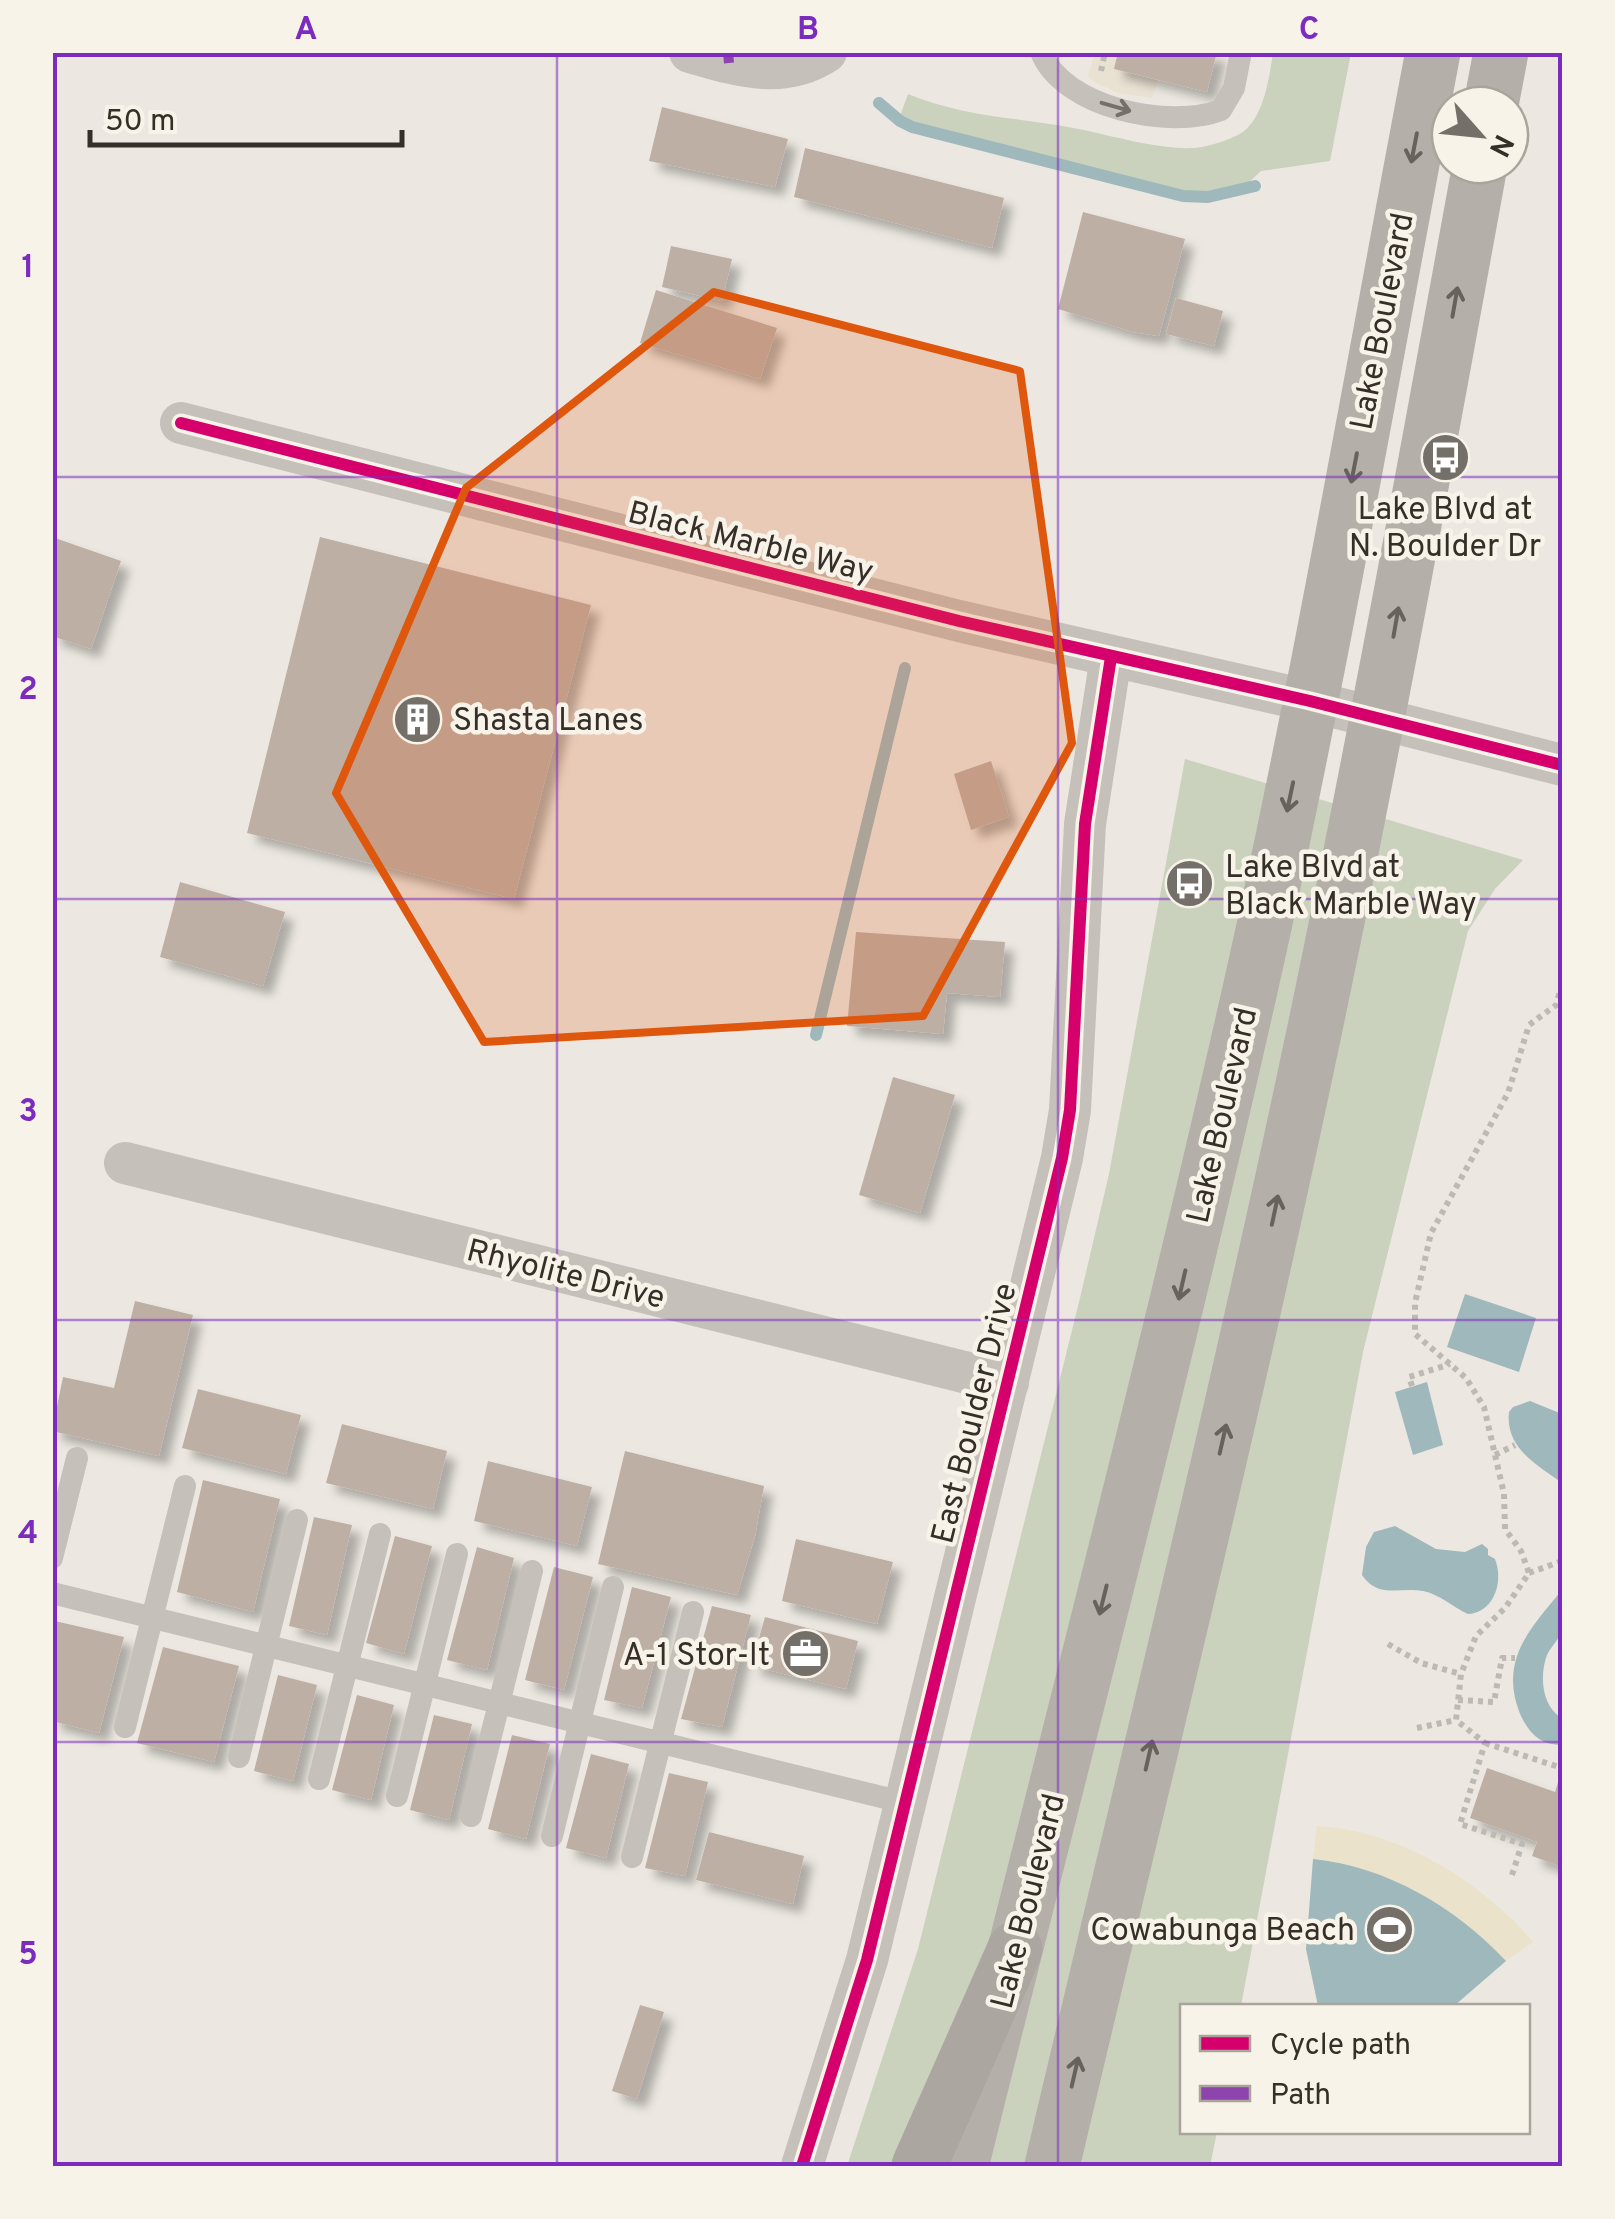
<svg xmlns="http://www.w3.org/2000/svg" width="1615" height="2219" font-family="Overpass,sans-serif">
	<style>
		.green { fill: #cad1bc }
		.sand { fill: #eae2ca }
		.plaza { fill: #e9e1d2 }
		.water { fill: #9fb8bb }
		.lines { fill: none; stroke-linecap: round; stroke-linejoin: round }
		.stream { stroke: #9fb8bb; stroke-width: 12 }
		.building { fill: #beafa4; filter: url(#shadow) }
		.path { stroke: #bdb9b3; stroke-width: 6; stroke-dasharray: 5 5; stroke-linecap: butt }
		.lane { stroke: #c5c0ba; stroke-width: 22 }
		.street { stroke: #c5c0ba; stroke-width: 42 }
		.primary { stroke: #b4afa9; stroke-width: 55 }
		.highway { stroke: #aba7a0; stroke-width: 55 }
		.quiet { stroke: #8e44ad; stroke-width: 10; stroke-dasharray: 20 10; stroke-linecap: butt }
		.cycleway-casing { stroke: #f8f3e9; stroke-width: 19 }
		.cycleway { stroke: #d6006c; stroke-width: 12 }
		.oneway { stroke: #76706a }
		.oneway2 { stroke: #68625c }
		.marked { fill: #df570d; fill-opacity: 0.2; stroke: #df570d; stroke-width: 8; stroke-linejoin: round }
		.grid { fill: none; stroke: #7b2cbf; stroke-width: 2.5; stroke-opacity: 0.55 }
		.labels { text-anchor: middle; stroke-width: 9; stroke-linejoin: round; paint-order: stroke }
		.street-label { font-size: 32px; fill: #352e29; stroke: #f8f3e9 }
		.poi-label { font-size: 32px; fill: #352e29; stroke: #f8f3e9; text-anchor: start }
		.neatline { fill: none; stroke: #7b2cbf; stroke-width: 4 }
		.grid-label { font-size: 32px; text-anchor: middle; font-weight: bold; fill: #7b2cbf }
	</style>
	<defs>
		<filter id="shadow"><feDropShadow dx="9" dy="9" stdDeviation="5" flood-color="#0004"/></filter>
	</defs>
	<rect width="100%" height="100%" fill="#ece8e1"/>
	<path class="green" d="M1273,53H1351L1330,161L1261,171L1248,183L1210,193L1185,192L916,124L900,116L908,94C963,117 1015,117 1073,128C1107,134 1168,153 1202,147C1212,145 1228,140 1238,135C1264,121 1269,78 1273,53Z
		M1185,759L1523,860L1495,889L1468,931L1363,1352L1241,2006H1182V2132H1217L1210,2166H847L918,1949L1080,1298L1109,1174Z"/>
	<path class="sand" d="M1317,1826C1398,1830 1482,1881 1533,1942L1506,1961C1457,1908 1386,1866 1313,1859Z"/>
	<path class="plaza" d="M1095,53H1118L1114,69L1158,80L1152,98L1118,93L1094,82L1088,76Z"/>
	<path class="water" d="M1465,1294L1536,1318L1519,1372L1447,1347Z
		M1427,1382L1443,1445L1413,1455L1395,1392Z
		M1530,1401L1562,1414V1483C1537,1465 1505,1448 1509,1412L1513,1407Z
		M1395,1526L1436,1549L1465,1552L1482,1544L1488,1549V1555L1495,1559C1504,1582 1494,1612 1468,1614C1453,1607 1439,1594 1423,1591C1399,1587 1378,1599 1362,1575L1366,1547L1374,1532Z
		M1562,1590C1563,1600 1564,1617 1562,1629C1561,1638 1551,1646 1547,1655C1539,1676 1542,1707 1562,1718V1745C1541,1745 1530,1735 1521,1716C1498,1661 1529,1630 1562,1590Z
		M1313,1859C1386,1866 1457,1908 1506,1961L1454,2006H1318L1306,1949Z"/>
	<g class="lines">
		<path class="stream" d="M879,103L900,121L912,127L1183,196L1208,197L1255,186
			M816,1035L905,668"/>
	</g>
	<path class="building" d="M1118,52H1217L1207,92L1114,69Z
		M662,107L788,139L775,187L649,161Z
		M805,148L1004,198L992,248L794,197Z
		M1083,212L1185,239L1159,336L1133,332L1058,309Z
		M671,246L732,259L722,301L662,287Z
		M656,290L777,328L760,379L640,343Z
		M1176,298L1223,311L1214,346L1166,334Z
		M52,537L121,561L91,649L52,636Z
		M320,537L591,605L514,899L247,833Z
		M991,761L1009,817L971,830L954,774Z
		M180,882L285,912L263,986L160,957Z
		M856,932L1005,942L1000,997L947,993L943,1034L847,1026Z
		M893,1077L955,1095L920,1213L859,1195Z
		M135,1301L193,1315L159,1456L52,1431L63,1377L114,1388Z
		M198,1389L301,1415L286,1474L182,1448Z
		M342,1424L447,1451L433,1509L326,1483Z
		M625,1451L764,1486L755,1536L737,1595L598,1564Z
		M488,1461L592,1487L577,1546L474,1521Z
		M203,1480L280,1499L253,1612L177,1592Z
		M314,1517L352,1525L327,1635L289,1626Z
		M395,1536L432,1546L404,1654L366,1643Z
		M796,1539L893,1562L877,1624L782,1601Z
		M477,1547L514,1558L487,1670L447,1660Z
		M554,1567L593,1577L564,1690L525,1680Z
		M632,1587L671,1597L642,1708L604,1700Z
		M712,1606L751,1615L722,1727L681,1719Z
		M765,1617L858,1641L846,1689L751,1666Z
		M55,1621L124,1637L99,1733L52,1721Z
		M163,1647L239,1666L214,1762L137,1743Z
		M278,1675L317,1685L293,1781L254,1771Z
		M357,1695L394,1705L371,1800L332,1790Z
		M434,1715L472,1724L449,1820L410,1810Z
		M512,1735L550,1744L526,1839L488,1829Z
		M591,1754L629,1764L606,1858L566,1848Z
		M1487,1768L1555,1792L1559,1779L1562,1780V1867L1532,1856L1537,1842L1470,1818Z
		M669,1773L708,1782L685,1876L645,1868Z
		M709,1832L804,1856L793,1904L696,1880Z
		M640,2005L664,2012L637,2099L612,2091Z"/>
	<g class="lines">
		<path class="path" d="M1101,71L1105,52
			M1412,1386L1409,1377L1450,1364
			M1495,1455L1515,1445
			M1529,1573L1562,1561
			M1388,1644L1421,1663L1461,1674
			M1458,1700L1494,1702L1502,1658H1515
			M1417,1728L1456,1720
			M1485,1743L1562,1768
			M1512,1875L1522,1844L1460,1824L1485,1743L1456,1720L1461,1674L1476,1636L1505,1608L1529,1573L1521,1551L1505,1529L1504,1494L1484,1407L1466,1378L1415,1334V1303L1431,1233L1508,1093L1529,1025L1556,1005L1562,984"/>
		<path class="lane" d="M1041,52C1063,108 1170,130 1221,110L1234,88L1241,52
			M52,1558L77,1458
			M52,1593L906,1803
			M125,1727L185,1486
			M239,1757L297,1520
			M319,1779L380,1534
			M397,1796L457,1554
			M471,1816L532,1571
			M552,1836L613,1587
			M632,1857L693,1612"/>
		<path class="street" d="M690,52C736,65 782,81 826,52
			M181,423L959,621L1310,701L1562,765
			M125,1163L1008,1383
			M802,2166L867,1960L1062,1158L1070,1110L1085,824L1111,657"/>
		<path class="primary" d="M1491,105L1501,52
			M961,2166C1055,1786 1155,1407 1242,1025C1316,703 1371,377 1433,52
			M1052,2166C1143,1779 1239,1393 1320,1004C1378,725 1429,445 1480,165"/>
		<path class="highway" d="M919,2166L1015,1949"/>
		<path class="quiet" d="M728,52L729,63"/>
		<defs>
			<path id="cycleway" d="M181,423L959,621L1310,701L1562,765
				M802,2166L867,1960L1062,1158L1070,1110L1085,824L1111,657"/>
		</defs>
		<use href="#cycleway" class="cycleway-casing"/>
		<use href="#cycleway" class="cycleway"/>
	</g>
	<defs><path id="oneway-shaft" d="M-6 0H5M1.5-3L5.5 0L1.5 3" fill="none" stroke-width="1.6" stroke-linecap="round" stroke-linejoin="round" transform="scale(2.5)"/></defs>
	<use class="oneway" href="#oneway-shaft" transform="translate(1116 107) rotate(16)"/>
	<g class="oneway2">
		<use href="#oneway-shaft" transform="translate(1414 148) rotate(101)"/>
		<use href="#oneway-shaft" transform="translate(1455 302) rotate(-80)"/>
		<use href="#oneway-shaft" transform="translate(1354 468) rotate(101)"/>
		<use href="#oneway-shaft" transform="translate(1396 622) rotate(-80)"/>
		<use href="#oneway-shaft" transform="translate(1290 797) rotate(102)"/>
		<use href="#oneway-shaft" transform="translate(1275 1210) rotate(-78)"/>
		<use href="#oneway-shaft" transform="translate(1182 1285) rotate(103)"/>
		<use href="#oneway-shaft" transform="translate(1223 1439) rotate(-77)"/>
		<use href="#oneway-shaft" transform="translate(1103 1600) rotate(104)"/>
		<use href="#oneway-shaft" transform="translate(1149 1755) rotate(-77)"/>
		<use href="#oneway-shaft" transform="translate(1075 2072) rotate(-77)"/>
	</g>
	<path class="marked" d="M714,292L1020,371L1072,743L923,1016L484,1042L336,793L466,488Z"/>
	<path class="grid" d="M557,52V2166M1058,52V2166M52,477H1562M52,899H1562M52,1320H1562M52,1742H1562"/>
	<defs>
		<symbol id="bus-disc" viewBox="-11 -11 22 22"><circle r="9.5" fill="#756f69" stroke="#f8f3e9"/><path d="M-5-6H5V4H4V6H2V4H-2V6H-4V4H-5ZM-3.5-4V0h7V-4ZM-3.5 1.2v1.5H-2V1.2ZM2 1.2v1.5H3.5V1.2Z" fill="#fff"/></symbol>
		<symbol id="building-disc" viewBox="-11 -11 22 22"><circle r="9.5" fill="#756f69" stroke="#f8f3e9"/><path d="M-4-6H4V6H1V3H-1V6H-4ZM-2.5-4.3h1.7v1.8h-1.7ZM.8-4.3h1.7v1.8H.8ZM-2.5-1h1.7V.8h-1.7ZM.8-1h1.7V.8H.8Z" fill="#fff"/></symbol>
		<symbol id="office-disc" viewBox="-11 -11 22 22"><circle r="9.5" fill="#756f69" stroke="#f8f3e9"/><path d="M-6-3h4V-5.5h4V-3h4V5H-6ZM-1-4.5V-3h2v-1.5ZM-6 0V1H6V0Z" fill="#fff"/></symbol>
		<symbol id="stadium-disc" viewBox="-11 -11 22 22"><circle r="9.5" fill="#756f69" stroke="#f8f3e9"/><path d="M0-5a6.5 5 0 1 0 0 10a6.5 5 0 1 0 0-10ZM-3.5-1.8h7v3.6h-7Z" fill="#fff"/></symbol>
	</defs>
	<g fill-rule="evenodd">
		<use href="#bus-disc" x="1418" y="430" width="55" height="55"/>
		<use href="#building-disc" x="390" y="692" width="55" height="55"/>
		<use href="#bus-disc" x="1162" y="856" width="55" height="55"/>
		<use href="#office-disc" x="778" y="1626" width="55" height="55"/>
		<use href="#stadium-disc" x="1362" y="1902" width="55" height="55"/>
	</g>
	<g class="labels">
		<g class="street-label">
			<text transform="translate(1381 321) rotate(-79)" y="11">Lake Boulevard</text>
			<text transform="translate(751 541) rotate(14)" y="11">Black Marble Way</text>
			<text transform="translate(1221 1115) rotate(-77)" y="11">Lake Boulevard</text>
			<text transform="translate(566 1273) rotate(14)" y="11">Rhyolite Drive</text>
			<text transform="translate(973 1413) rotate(-76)" y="11">East Boulder Drive</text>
			<text transform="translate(1027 1901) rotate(-76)" y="11">Lake Boulevard</text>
		</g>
		<g class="poi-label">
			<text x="1445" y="519" text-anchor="middle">Lake Blvd at<tspan x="1445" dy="37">N. Boulder Dr</tspan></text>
			<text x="453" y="730">Shasta Lanes</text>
			<text x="1225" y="877">Lake Blvd at<tspan x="1225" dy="37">Black Marble Way</tspan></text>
			<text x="770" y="1665" text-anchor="end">A-1 Stor-It</text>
			<text x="1355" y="1940" text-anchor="end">Cowabunga Beach</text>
		</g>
	</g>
	<rect width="1615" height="2219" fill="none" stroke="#f8f3e9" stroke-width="110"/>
	<rect x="1180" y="2004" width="350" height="130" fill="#f8f3e9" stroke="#aaa49c" stroke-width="2.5"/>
	<rect x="1200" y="2036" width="50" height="15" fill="#d6006c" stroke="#aaa49c" stroke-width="2.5"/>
	<text x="1270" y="2054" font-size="30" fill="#352e29">Cycle path</text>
	<rect x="1200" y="2086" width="50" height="15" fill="#8e44ad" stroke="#aaa49c" stroke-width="2.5"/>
	<text x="1270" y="2104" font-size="30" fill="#352e29">Path</text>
	<g transform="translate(1480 135) rotate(117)"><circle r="48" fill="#f8f3e9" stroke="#aaa49c" stroke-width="2.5"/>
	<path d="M0-8L18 38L0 25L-18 38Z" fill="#756f69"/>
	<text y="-15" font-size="28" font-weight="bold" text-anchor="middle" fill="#352e29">N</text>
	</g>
	<path d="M90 130v15h312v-15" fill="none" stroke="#352e29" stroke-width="5"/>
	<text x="105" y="130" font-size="30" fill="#352e29" stroke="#f8f3e9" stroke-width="8" paint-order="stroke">50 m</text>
	<rect x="55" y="55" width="1505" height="2109" class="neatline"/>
	<g class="grid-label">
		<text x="306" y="39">A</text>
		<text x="808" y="39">B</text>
		<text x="1309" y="39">C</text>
		<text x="28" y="277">1</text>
		<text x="28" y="699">2</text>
		<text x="28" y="1121">3</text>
		<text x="28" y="1543">4</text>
		<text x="28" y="1964">5</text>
	</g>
</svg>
